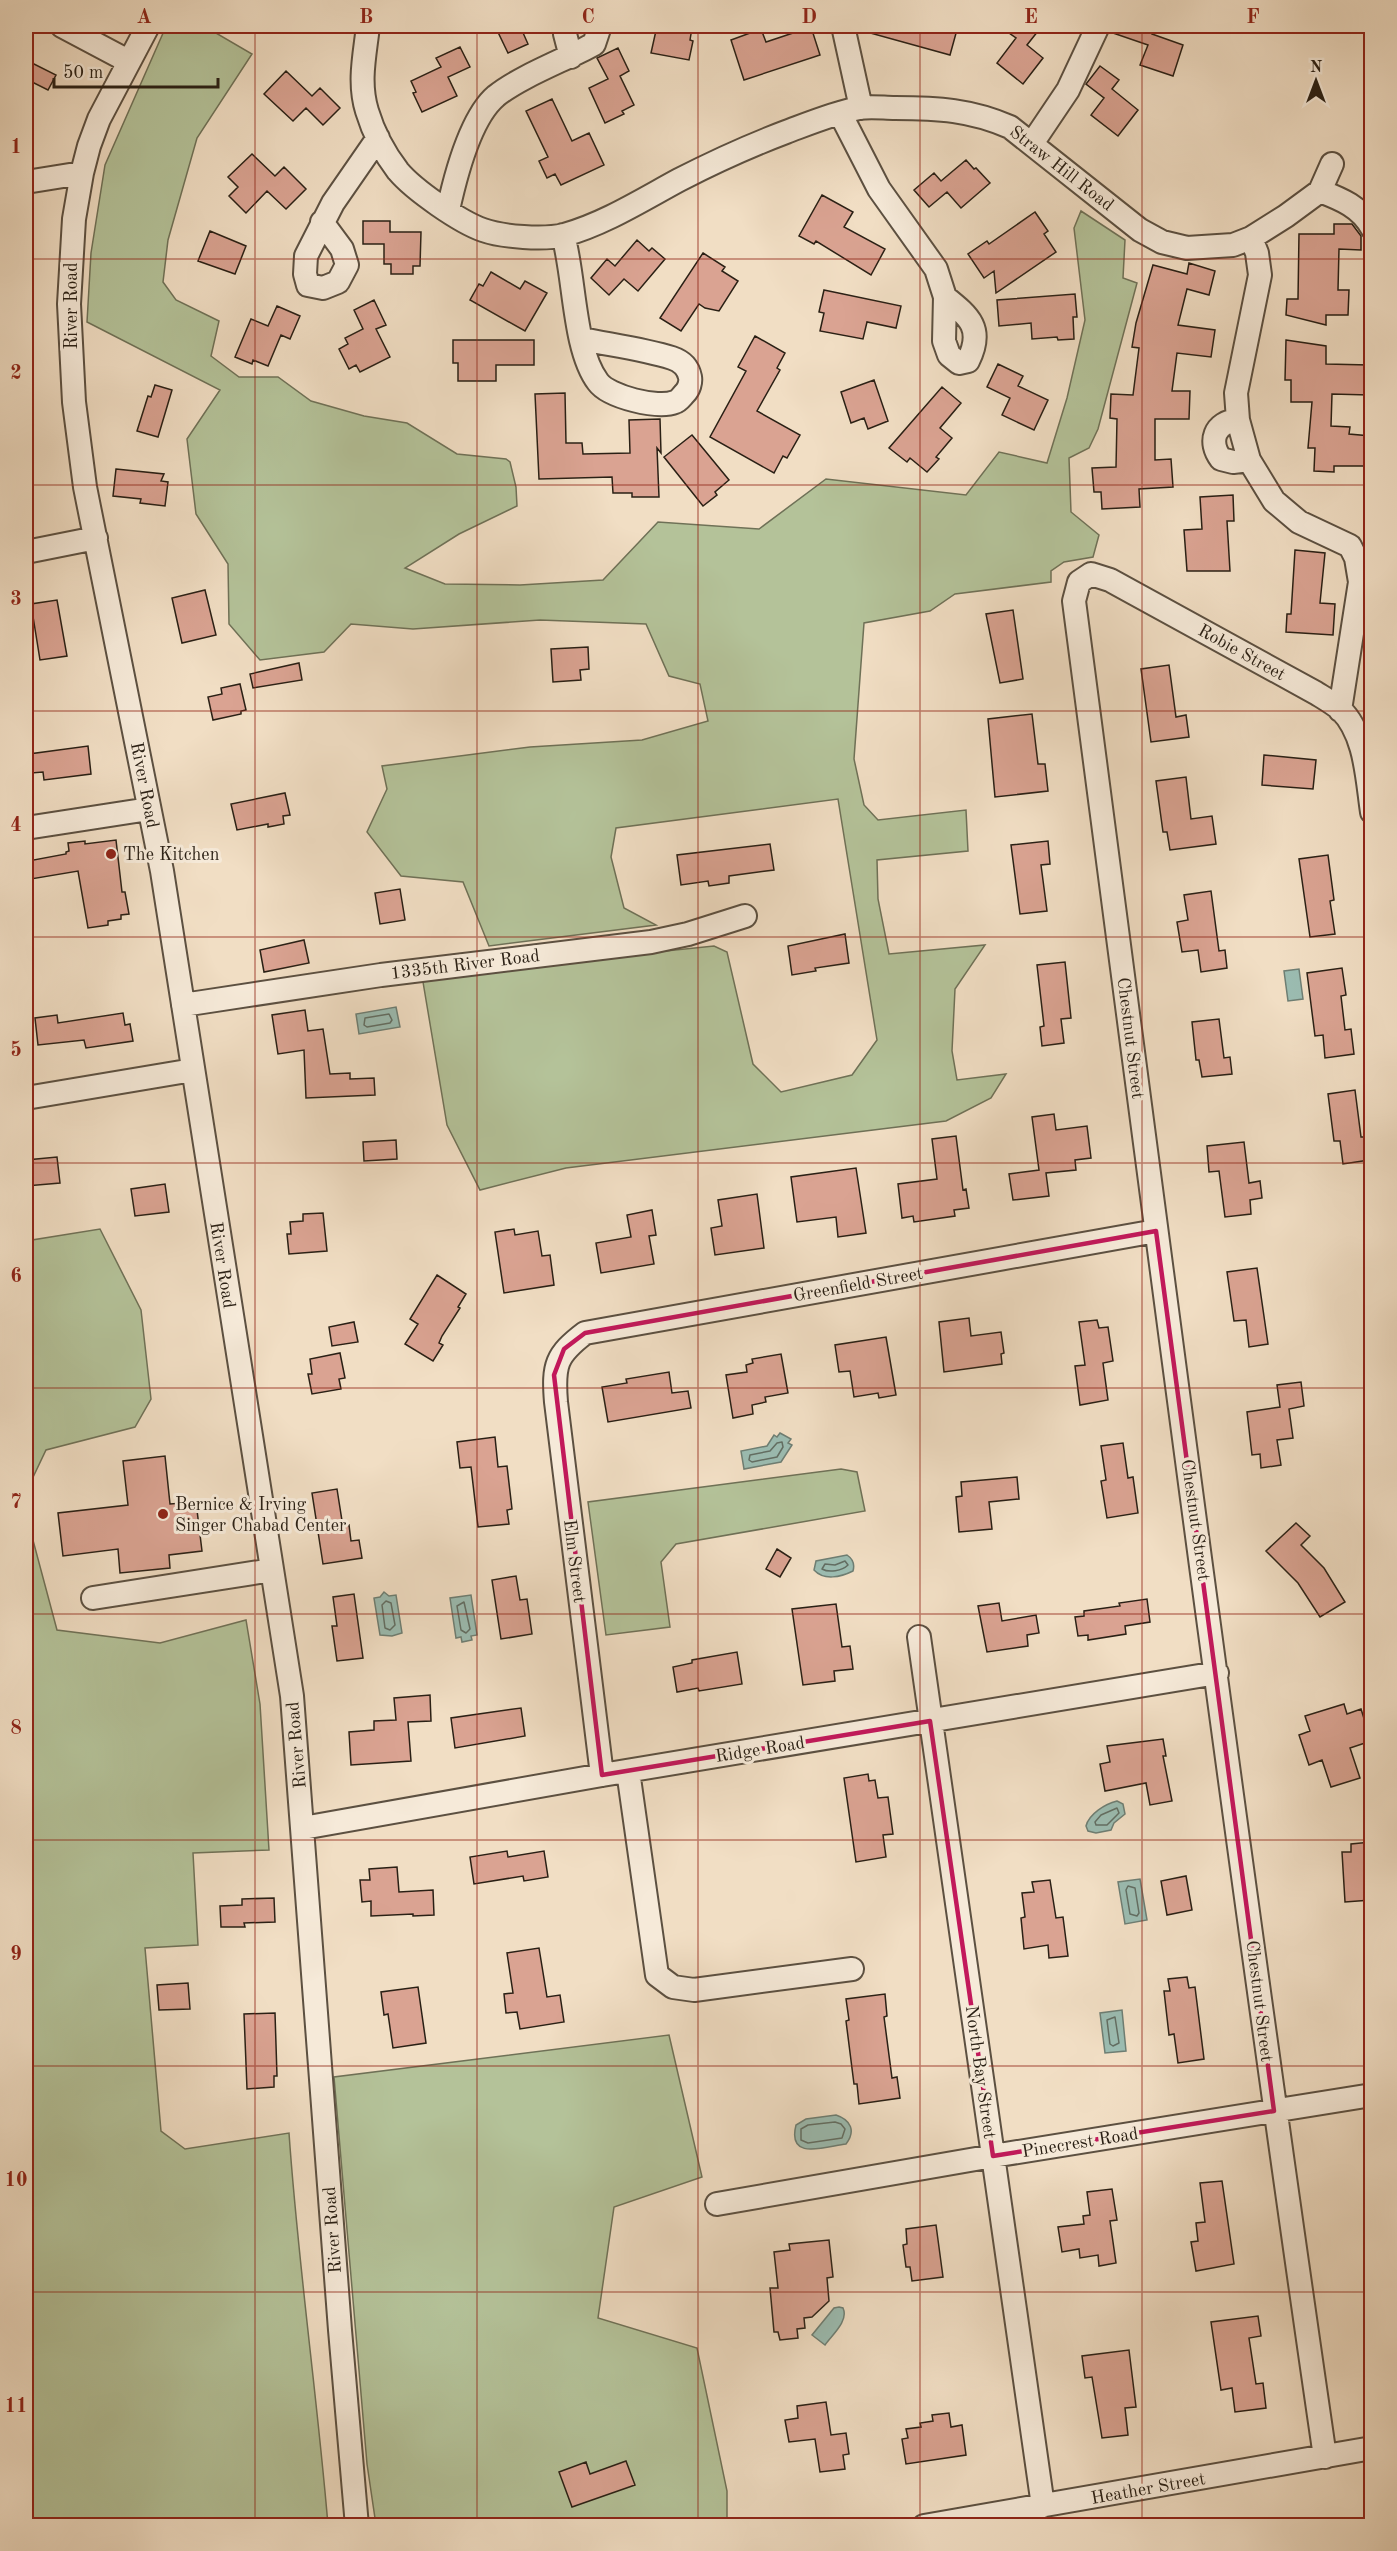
<svg xmlns="http://www.w3.org/2000/svg" width="1397" height="2551" font-family="'Old Standard TT',serif">
	<style>
		.green { fill: #b4c299; stroke: #6f7157; stroke-width: 1.5 }
		.water { fill: #9bbcb1; stroke: #6e7e73; stroke-width: 1.5 }
		.lines { fill: none; stroke-linecap: round; stroke-linejoin: round }
		.shore { stroke: #626e63; stroke-width: 1.5 }
		.building { fill: #daa392; stroke: #2a2015; stroke-width: 1.5 }
		.minor-casing { stroke: #5c5041; stroke-width: 26 }
		.minor { stroke: #f6ead9; stroke-width: 22 }
		.marked { fill: none; stroke: #c2185b; stroke-width: 4.5; stroke-linejoin: round }
		.grid { fill: none; stroke: #8f2418; stroke-width: 1.5; stroke-opacity: 0.55 }
		.poi-dot { fill: #8f2418; stroke: #f6ead9; stroke-width: 2 }
		.labels { text-anchor: middle; stroke-width: 6; stroke-linejoin: round; paint-order: stroke }
		.street-label { font-size: 18px; fill: #2a2015; stroke: #f6ead9 }
		.poi-label { font-size: 18px; fill: #2a2015; stroke: #f6ead9; text-anchor: start }
		.neatline { fill: none; stroke: #8f2418; stroke-width: 2 }
		.grid-label { font-size: 20px; text-anchor: middle; font-weight: bold; fill: #8f2418 }
	</style>
	<rect width="100%" height="100%" fill="#f1dec4"/>
	<filter id="stains"><feTurbulence type="fractalNoise" baseFrequency=".00333" numOctaves="4"/><feColorMatrix values="0 0 0 0 .2 0 0 0 0 .09 0 0 0 0 .02 0 0 0 .5 -.17"/></filter>
	<radialGradient id="worn" r=".72"><stop offset=".6" stop-color="#630" stop-opacity="0"/><stop offset="1" stop-color="#630" stop-opacity=".3"/></radialGradient>
	<path class="green" d="M171,26H204L252,54L197,138L168,240L163,282L176,300L219,321L211,356L239,377H278L311,401L364,416L407,423L457,454L506,459L510,462L516,487L517,506L459,534L405,568L445,584L520,585L603,580L658,522L759,529L826,479L966,495L999,452L1047,463L1067,398L1085,320L1074,228L1081,211L1125,240L1123,278L1137,283L1098,429L1089,448L1069,458L1071,512L1099,535L1093,557L1064,562L1051,571V582L955,594L930,611L864,623L854,759L864,805L878,820L966,810L968,851L877,860L878,899L889,954L985,945L955,989L952,1051L957,1080L1006,1074L991,1098L946,1121L566,1168L480,1190L447,1125L422,976L714,946L727,952L753,1064L781,1092L852,1075L877,1040L838,799L616,828L611,857L624,908L656,925L489,946L463,882L401,876L367,832L387,789L382,766L530,747L642,740L708,721L700,684L669,676L646,624L540,620L413,629L351,624L324,652L260,660L229,624L228,564L196,514L187,439L220,390L87,322L91,253L105,165L164,31Z
		M100,1229L141,1310L151,1399L135,1427L46,1450L26,1492V1241Z
		M841,1469L857,1472L865,1511L676,1544L661,1562L670,1627L606,1635L588,1502Z
		M26,1514L57,1630L160,1643L246,1620L260,1704L269,1850L193,1853L198,1945L145,1948L161,2131L185,2149L289,2133C298,2264 317,2394 328,2525H26Z
		M669,2035L702,2177L614,2207L598,2318L697,2348L727,2491V2525H376L367,2464L334,2077Z"/>
	<path class="water" d="M1299,969L1303,999L1288,1001L1284,971Z
		M396,1007L400,1027L359,1034L356,1014Z
		M780,1433L791,1439L788,1443L792,1445L781,1462L744,1469L741,1451L767,1446L774,1435L777,1437Z
		M847,1555C853,1559 855,1564 853,1571C841,1577 824,1581 814,1570L816,1561Z
		M384,1592L389,1596L396,1595L402,1633L392,1636L380,1635L374,1598L380,1597Z
		M471,1595L477,1635L471,1636L472,1640L462,1642L461,1637L456,1638L450,1598Z
		M1117,1801L1123,1804L1125,1814L1114,1823L1111,1830L1096,1833L1088,1831L1086,1826C1089,1814 1105,1804 1117,1801Z
		M1140,1879L1147,1920L1125,1924L1118,1882Z
		M1122,2010L1126,2051L1105,2053L1100,2013Z
		M836,2115C851,2120 856,2131 846,2144C824,2147 787,2161 796,2125L806,2119Z
		M839,2307L843,2308C849,2321 832,2335 825,2345L812,2335L834,2308Z"/>
	<g class="lines">
		<path class="shore" d="M389,1014L392,1020L390,1023L367,1027L364,1025L365,1018Z
			M782,1442L783,1447L777,1457L752,1462L749,1460L750,1455L770,1451L777,1443Z
			M845,1561L848,1565C842,1571 829,1573 822,1569L825,1564L835,1565Z
			M386,1601L391,1603L395,1625L390,1630L385,1628L382,1605Z
			M464,1602L470,1629L466,1633L461,1630L457,1606Z
			M1117,1808L1119,1813L1107,1825H1096L1095,1822L1101,1815Z
			M1128,1886L1135,1888L1139,1913L1137,1916L1130,1914L1126,1890Z
			M1115,2017L1119,2043L1113,2046L1110,2044L1107,2020Z
			M835,2122L841,2124L845,2129L842,2138L808,2143L801,2140V2129L808,2125Z"/>
	</g>
	<path class="building" d="M495,26H520L528,44L508,53Z
		M657,26L692,28L690,40L693,41L689,60L651,53Z
		M864,26H958L950,55L863,31Z
		M999,26H1042L1027,45L1043,58L1023,84L997,63L1016,38Z
		M1111,26H1155L1152,34L1183,45L1173,76L1140,65L1148,45L1110,32Z
		M811,27L820,55L744,80L731,40L761,29L766,42Z
		M460,47L470,67L448,77L457,96L422,112L413,93L416,92L411,81L441,67L436,58Z
		M618,48L629,71L620,76L634,105L622,111L624,114L605,123L589,88L608,79L597,58Z
		M26,60L56,75L48,90L26,79Z
		M1100,66L1119,80L1112,89L1138,110L1118,136L1091,115L1104,98L1086,84Z
		M286,71L312,96L320,88L340,108L323,125L306,108L293,121L264,94Z
		M552,99L572,141L589,133L604,165L561,185L555,174L547,178L539,161L548,157L526,111Z
		M252,154L275,176L284,167L306,189L286,209L267,191L246,213L229,196L238,187L228,177Z
		M966,160L974,169L976,168L990,183L961,208L947,192L929,207L914,190L934,173L941,181Z
		M822,195L853,212L844,227L885,249L871,275L816,241L814,244L799,236Z
		M1035,212L1048,231L1044,234L1056,252L996,293L994,271L984,278L968,254L987,241L989,244Z
		M363,221H390V232H421L420,266H413V274H391V264H384V244H363Z
		M1334,224H1352L1361,236V250L1339,249L1338,290H1349L1348,315H1326V325L1286,315L1287,299H1298L1299,234H1334Z
		M210,231L246,246L235,274L198,261Z
		M637,240L649,251L652,248L665,259L638,291L624,279L609,295L591,278L607,259L615,266Z
		M703,253L725,267L722,271L738,281L719,311L705,308L699,304L681,331L660,318Z
		M1189,263L1215,271L1209,295L1187,289L1178,325L1215,330L1211,357L1177,353L1172,391H1190L1189,419H1155V460L1171,459L1173,487L1139,489L1140,507L1102,509L1101,492H1094L1092,468L1116,467L1117,419L1110,418L1111,394L1133,395L1139,348L1132,347L1136,323L1153,265L1187,274Z
		M491,272L520,289L525,281L547,293L525,331L470,300L479,284L483,286Z
		M824,290L901,306L896,328L867,322L863,339L820,331L824,313L819,312Z
		M1075,294L1077,317H1073L1074,339L1058,340L1057,337L1032,339L1031,323L999,326L997,300Z
		M374,300L386,325L376,329L390,357L360,372L356,365L349,369L339,349L348,344L345,338L363,329L354,310Z
		M277,306L300,316L290,339L281,335L268,366L253,360L252,364L235,357L251,319L268,326Z
		M755,336L785,353L777,368L780,370L757,411L800,435L787,458L783,456L774,473L710,437L746,371L738,367Z
		M453,340H534V365H496V381H458V363H453Z
		M1286,340L1326,346V364L1369,365V395L1332,394L1331,426L1350,427L1349,434L1371,436V466H1334V472L1314,471L1315,448H1308L1312,402H1291V380H1285Z
		M998,364L1023,376L1018,386L1048,400L1034,430L1002,415L1010,398L987,387Z
		M874,380L888,421L868,429L864,418L851,423L841,392Z
		M155,385L172,390L158,437L137,431L148,396L151,397Z
		M942,387L961,403L940,428L952,438L936,457L939,459L927,472L910,458L907,462L889,448Z
		M565,393L566,443H582L583,454L630,453L629,420L660,419L661,453L657,448L659,497H632V493H613L612,477L539,479L535,394Z
		M692,435L729,480L715,492L717,495L703,506L664,457Z
		M116,469L164,474L161,481L168,482L165,506L140,503L141,499L113,496Z
		M1233,495L1234,521H1227L1230,571H1187L1184,530L1202,529L1200,497Z
		M1295,550L1325,553L1320,603L1335,604L1333,635L1286,632L1287,614H1291Z
		M205,590L216,635L182,643L172,598Z
		M57,600L67,656L40,660L31,604Z
		M1013,610L1023,679L1000,683L986,614Z
		M588,647L589,669L580,670L581,680L553,682L551,649Z
		M299,663L302,680L253,688L250,674Z
		M1169,665L1176,717L1186,715L1189,737L1151,742L1141,669Z
		M240,684L246,710L241,711V714L213,720L208,697L222,694L221,688Z
		M1032,714L1038,764H1045L1048,791L995,797L988,719Z
		M88,746L91,774L44,780L43,772L31,773L29,754Z
		M1264,755L1316,760L1313,789L1262,785Z
		M1186,777L1191,819L1212,816L1216,844L1170,850L1167,832H1163L1156,781Z
		M285,793L290,815L283,816L284,824L268,827V824L237,830L231,804Z
		M116,840L122,892H125L129,914L121,915V919L108,921V925L88,928L78,871L31,879L28,861L66,854V852L69,851L68,843L85,841V844Z
		M1048,841L1050,864L1041,865L1047,911L1020,914L1011,845Z
		M770,844L774,870L729,876V883L709,886L708,881L681,885L677,855Z
		M1328,855L1334,900L1330,901L1335,934L1310,937L1299,859Z
		M400,889L405,920L380,924L375,893Z
		M1211,891L1219,951L1225,950L1227,968L1201,972L1198,950L1182,952L1177,922L1188,920L1184,895Z
		M845,934L849,963L815,968L816,971L792,975L788,946Z
		M304,940L309,963L264,972L260,950Z
		M1065,962L1071,1018L1061,1019L1064,1043L1042,1046L1040,1027L1044,1026L1037,965Z
		M1342,968L1346,995L1341,996L1345,1030L1351,1029L1354,1054L1325,1058L1323,1035L1315,1036L1307,973Z
		M305,1010L308,1031L323,1029L330,1074L350,1073V1079L374,1078L375,1095L306,1098L304,1050L278,1054L272,1015Z
		M123,1013L125,1025L130,1024L133,1041L86,1048L84,1040L38,1045L35,1018L57,1015L58,1023Z
		M1219,1019L1224,1058L1230,1057L1232,1074L1202,1077L1199,1060H1196L1192,1022Z
		M1355,1090L1361,1137H1366L1369,1160L1343,1164L1340,1141H1334L1328,1094Z
		M1054,1114L1056,1130L1087,1126L1091,1158L1075,1160L1076,1170L1046,1173L1049,1196L1013,1200L1009,1174L1039,1170L1032,1117Z
		M956,1136L963,1190L966,1189L969,1208L954,1210L955,1216L914,1222L913,1216L902,1218L898,1184L937,1179L932,1139Z
		M396,1140L397,1159L364,1161L363,1142Z
		M1244,1142L1249,1183L1260,1181L1262,1198L1250,1200L1251,1214L1225,1217L1219,1171L1209,1172L1207,1146Z
		M57,1157L60,1183L26,1186V1160Z
		M856,1168L866,1233L838,1237L836,1217L797,1222L791,1177Z
		M165,1184L169,1212L135,1216L131,1189Z
		M757,1194L764,1248L715,1255L711,1228L722,1226L718,1200Z
		M652,1210L656,1235L649,1236L654,1264L601,1273L596,1243L631,1237L627,1215Z
		M323,1213L327,1251L289,1254L287,1234H291L290,1222L303,1221V1214Z
		M514,1229L515,1235L538,1231L542,1256L550,1255L554,1285L504,1293L495,1232Z
		M1257,1268L1268,1344L1249,1347L1246,1320L1234,1321L1227,1272Z
		M437,1275L466,1294L458,1307L460,1308L442,1336L439,1343L443,1345L433,1361L405,1344L418,1324L410,1319Z
		M969,1318L971,1336L1001,1332L1004,1353L1001,1354L1002,1364L944,1372L939,1322Z
		M1097,1320L1099,1328L1108,1327L1113,1361L1103,1363L1108,1400L1080,1405L1075,1366L1085,1365L1079,1322Z
		M354,1322L358,1342L332,1346L329,1327Z
		M886,1337L896,1395L879,1398L878,1393L854,1397L850,1371L839,1372L835,1345Z
		M340,1353L345,1378L339,1379L341,1389L312,1394L308,1374H312L310,1359Z
		M781,1354L788,1393L765,1397L766,1402L752,1405L753,1414L733,1418L726,1375L747,1372L746,1365L753,1363L752,1359Z
		M669,1372L672,1393L688,1391L691,1408L608,1422L602,1387L627,1383L626,1379Z
		M1301,1382L1304,1406L1289,1409L1293,1438L1277,1440L1281,1465L1261,1468L1260,1454L1252,1455L1247,1412L1280,1407L1277,1385Z
		M495,1437L498,1467L507,1466L512,1509L507,1510L509,1524L478,1527L471,1467L460,1468L457,1442Z
		M1123,1443L1128,1478L1133,1477L1138,1513L1107,1518L1101,1481L1106,1480L1101,1446Z
		M165,1456L170,1504L196,1502L202,1551L169,1555L170,1568L120,1573L118,1549L63,1556L58,1513L128,1505L123,1461Z
		M1017,1477L1019,1499L989,1502L992,1529L959,1532L956,1497L962,1496L961,1482Z
		M337,1489L343,1527L349,1525L351,1541L359,1540L362,1558L323,1564L312,1493Z
		M1296,1523L1310,1536L1301,1545L1324,1568L1345,1602L1320,1617L1298,1583L1266,1551Z
		M777,1549L791,1558L780,1577L766,1569Z
		M516,1576L520,1600L527,1599L532,1634L501,1639L492,1580Z
		M354,1594L363,1658L337,1661L332,1626H337L333,1597Z
		M1147,1599L1150,1622L1125,1626L1126,1634L1088,1640V1635L1078,1636L1075,1617L1084,1616V1611L1120,1606L1119,1603Z
		M999,1603L1002,1621L1036,1615L1039,1633L1027,1635L1028,1646L987,1652L978,1606Z
		M836,1604L842,1647L850,1646L853,1669L834,1671L835,1681L803,1685L792,1609Z
		M737,1652L742,1684L699,1691L698,1688L677,1692L673,1667L692,1663V1660Z
		M430,1695L431,1721L408,1722L411,1761L351,1765L349,1732L374,1730V1721L396,1720L394,1698Z
		M1344,1704L1347,1714L1361,1709L1371,1741L1350,1748L1360,1778L1331,1787L1322,1760L1309,1765L1299,1735L1310,1731L1305,1716Z
		M521,1708L525,1736L455,1748L451,1718Z
		M1163,1739L1166,1756H1163L1172,1801L1150,1805L1146,1783L1105,1791L1100,1764L1110,1762L1107,1746Z
		M868,1774L869,1781L875,1780L878,1798L888,1797L893,1834L883,1835L886,1857L856,1862L844,1778Z
		M1371,1842V1900L1345,1902L1342,1852H1351V1844Z
		M507,1851L508,1857L544,1851L548,1877L524,1881L523,1876L474,1884L470,1857Z
		M397,1867L399,1892L433,1890L434,1915L413,1916V1914L371,1916V1901L362,1902L360,1880H370L369,1869Z
		M1186,1876L1192,1910L1167,1915L1161,1881Z
		M1050,1880L1056,1918L1063,1917L1068,1956L1049,1958L1048,1945L1024,1949L1021,1918L1025,1917L1022,1893L1034,1892L1032,1882Z
		M274,1898L275,1922L244,1923L245,1927H221L220,1906L242,1905V1899Z
		M539,1948L547,1997L560,1995L564,2022L520,2029L517,2012L506,2013L504,1994L513,1993L507,1953Z
		M1187,1977L1189,1988L1195,1987L1204,2059L1178,2063L1174,2034L1169,2035L1164,1991H1170L1168,1979Z
		M188,1983L190,2009L159,2010L157,1985Z
		M418,1987L426,2043L393,2048L388,2014L384,2015L381,1992Z
		M885,1994L887,2016L884,2017L892,2078L897,2077L900,2098L859,2104L857,2084H854L846,2021L849,2020L846,1999Z
		M275,2013L277,2076H274V2087L247,2089L244,2014Z
		M1222,2181L1234,2264L1196,2271L1191,2242L1198,2241L1196,2223L1205,2222L1200,2183Z
		M1112,2189L1117,2220L1110,2221L1116,2263L1099,2266L1098,2255L1080,2258L1079,2249L1062,2252L1058,2227L1084,2224L1083,2216L1090,2215L1087,2192Z
		M936,2225L943,2277L912,2281L910,2267H906L903,2245L907,2244L906,2229Z
		M829,2240L833,2277L827,2278L829,2301L812,2317L804,2318L805,2328L797,2329L798,2338L780,2340L778,2332H774L770,2288H778L774,2252L790,2250L789,2244Z
		M1258,2316L1261,2336L1249,2338L1256,2384L1263,2383L1266,2408L1235,2412L1232,2388L1221,2390L1211,2322Z
		M1129,2350L1136,2407L1125,2408L1128,2435L1102,2438L1092,2377L1085,2378L1082,2356Z
		M826,2402L831,2435L846,2433L849,2454L843,2455L845,2469L820,2472L815,2439L789,2442L785,2420L798,2418L797,2406Z
		M949,2413L951,2427L962,2425L966,2455L906,2464L902,2439L908,2438L906,2429L921,2427L920,2423L933,2421L932,2415Z
		M626,2461L635,2485L572,2507L559,2472L586,2462L590,2474Z"/>
	<g class="lines">
		<defs>
			<path id="minor" d="M62,26L128,61
				M148,26L99,119L89,146L82,173L74,219L69,304L74,402L85,487L162,871L292,1696L340,2330L357,2526
				M368,26C365,54 358,82 367,111C373,131 385,154 398,171C414,190 460,222 483,230C503,237 544,240 564,235C604,224 642,200 679,180C714,162 749,146 786,132C810,123 834,113 859,108C871,106 884,108 895,108C938,108 971,110 1010,127L1140,230L1162,242L1187,248L1233,245L1251,238L1286,216L1320,191L1332,164
				M567,26L565,34L571,57
				M843,26L861,108
				M840,113L879,189L936,269L945,297L944,341L949,355L959,363L968,361C984,329 970,317 945,297
				M1033,142L1068,90L1098,26
				M26,182L82,173
				M1320,191C1341,199 1361,207 1372,228
				M448,210C455,178 470,118 496,96C521,76 565,60 594,44L600,26
				M322,222L342,249L347,265L338,282L323,288L308,285L305,274L306,256L333,203L378,138
				M563,235C575,276 573,349 598,382C609,397 658,409 675,402C679,401 682,396 685,393C689,389 691,382 690,377C688,367 681,361 672,358C643,349 611,345 582,339
				M1251,238L1257,253L1260,275L1236,393L1238,420L1249,460L1274,501L1299,522L1350,546L1356,558L1360,582L1340,710
				M1238,420C1214,422 1208,442 1221,459L1233,462L1249,460
				M26,552L96,538
				M26,828L149,809
				M183,1005L381,975L651,942L688,934L745,916
				M26,1098L193,1070
				M93,1598L272,1570
				M919,1637L1043,2506
				M628,1771L657,1975L673,1987L694,1990L852,1969
				M602,1775L556,1402C553,1365 556,1355 585,1333L1156,1231
				M303,1828L602,1775L1217,1673
				M717,2204L993,2156L1372,2095
				M1325,2457C1235,1839 1155,1220 1074,601L1079,582L1091,574L1110,580L1316,693C1324,698 1333,703 1340,709C1366,734 1367,779 1372,812
				M924,2526L1372,2448"/>
		</defs>
		<use href="#minor" class="minor-casing"/>
		<use href="#minor" class="minor"/>
	</g>
	<path class="marked" d="M1156,1231L1274,2111L993,2156L930,1721L602,1775L554,1375L564,1349L585,1333Z"/>
	<path class="grid" d="M255,26V2526M477,26V2526M698,26V2526M920,26V2526M1142,26V2526M26,259H1372M26,485H1372M26,711H1372M26,937H1372M26,1163H1372M26,1388H1372M26,1614H1372M26,1840H1372M26,2066H1372M26,2292H1372"/>
	<g class="poi-dot">
		<circle cx="111" cy="854" r="6"/>
		<circle cx="163" cy="1514" r="6"/>
	</g>
	<g class="labels">
		<g class="street-label">
			<text transform="translate(1062 168) rotate(38)" y="6">Straw Hill Road</text>
			<text transform="translate(71 306) rotate(-90)" y="6">River Road</text>
			<text transform="translate(1242 652) rotate(29)" y="6">Robie Street</text>
			<text transform="translate(145 785) rotate(79)" y="6">River Road</text>
			<text transform="translate(465 964) rotate(-7)" y="6">1335th River Road</text>
			<text transform="translate(1131 1038) rotate(83)" y="6">Chestnut Street</text>
			<text transform="translate(223 1265) rotate(81)" y="6">River Road</text>
			<text transform="translate(858 1284) rotate(-10)" y="6">Greenfield Street</text>
			<text transform="translate(1196 1520) rotate(82)" y="6">Chestnut Street</text>
			<text transform="translate(575 1561) rotate(83)" y="6">Elm Street</text>
			<text transform="translate(296 1745) rotate(-95)" y="6">River Road</text>
			<text transform="translate(760 1749) rotate(-9)" y="6">Ridge Road</text>
			<text transform="translate(1260 2001) rotate(83)" y="6">Chestnut Street</text>
			<text transform="translate(981 2072) rotate(82)" y="6">North Bay Street</text>
			<text transform="translate(1080 2142) rotate(-9)" y="6">Pinecrest Road</text>
			<text transform="translate(332 2230) rotate(-94)" y="6">River Road</text>
			<text transform="translate(1148 2488) rotate(-10)" y="6">Heather Street</text>
		</g>
		<g class="poi-label">
			<text x="123" y="860">The Kitchen</text>
			<text x="175" y="1510">Bernice &amp; Irving<tspan x="175" dy="21">Singer Chabad Center</tspan></text>
		</g>
	</g>
	<rect width="1397" height="2551" fill="none" stroke="#f1dec4" stroke-width="66"/>
	<g transform="translate(1316 81)" stroke="#f6ead9" stroke-width="4.5" paint-order="stroke">
	<path d="M0-4.5L10 22L0 15L-10 22Z" fill="#2a2015"/>
	<text y="-9" font-size="16" font-weight="bold" text-anchor="middle" fill="#2a2015">N</text>
	</g>
	<path d="M54 78v9h164v-9" fill="none" stroke="#2a2015" stroke-width="3"/>
	<text x="63" y="78" font-size="18" fill="#2a2015" stroke="#f6ead9" stroke-width="4.5" paint-order="stroke">50 m</text>
	<rect x="33" y="33" width="1331" height="2485" class="neatline"/>
	<g class="grid-label">
		<text x="144" y="23">A</text>
		<text x="366" y="23">B</text>
		<text x="588" y="23">C</text>
		<text x="809" y="23">D</text>
		<text x="1031" y="23">E</text>
		<text x="1253" y="23">F</text>
		<text x="16" y="153">1</text>
		<text x="16" y="379">2</text>
		<text x="16" y="605">3</text>
		<text x="16" y="831">4</text>
		<text x="16" y="1056">5</text>
		<text x="16" y="1282">6</text>
		<text x="16" y="1508">7</text>
		<text x="16" y="1734">8</text>
		<text x="16" y="1960">9</text>
		<text x="16" y="2186">10</text>
		<text x="16" y="2412">11</text>
	</g>
	<rect width="100%" height="100%" filter="url(#stains)"/>
	<rect width="100%" height="100%" fill="url(#worn)"/>
</svg>
